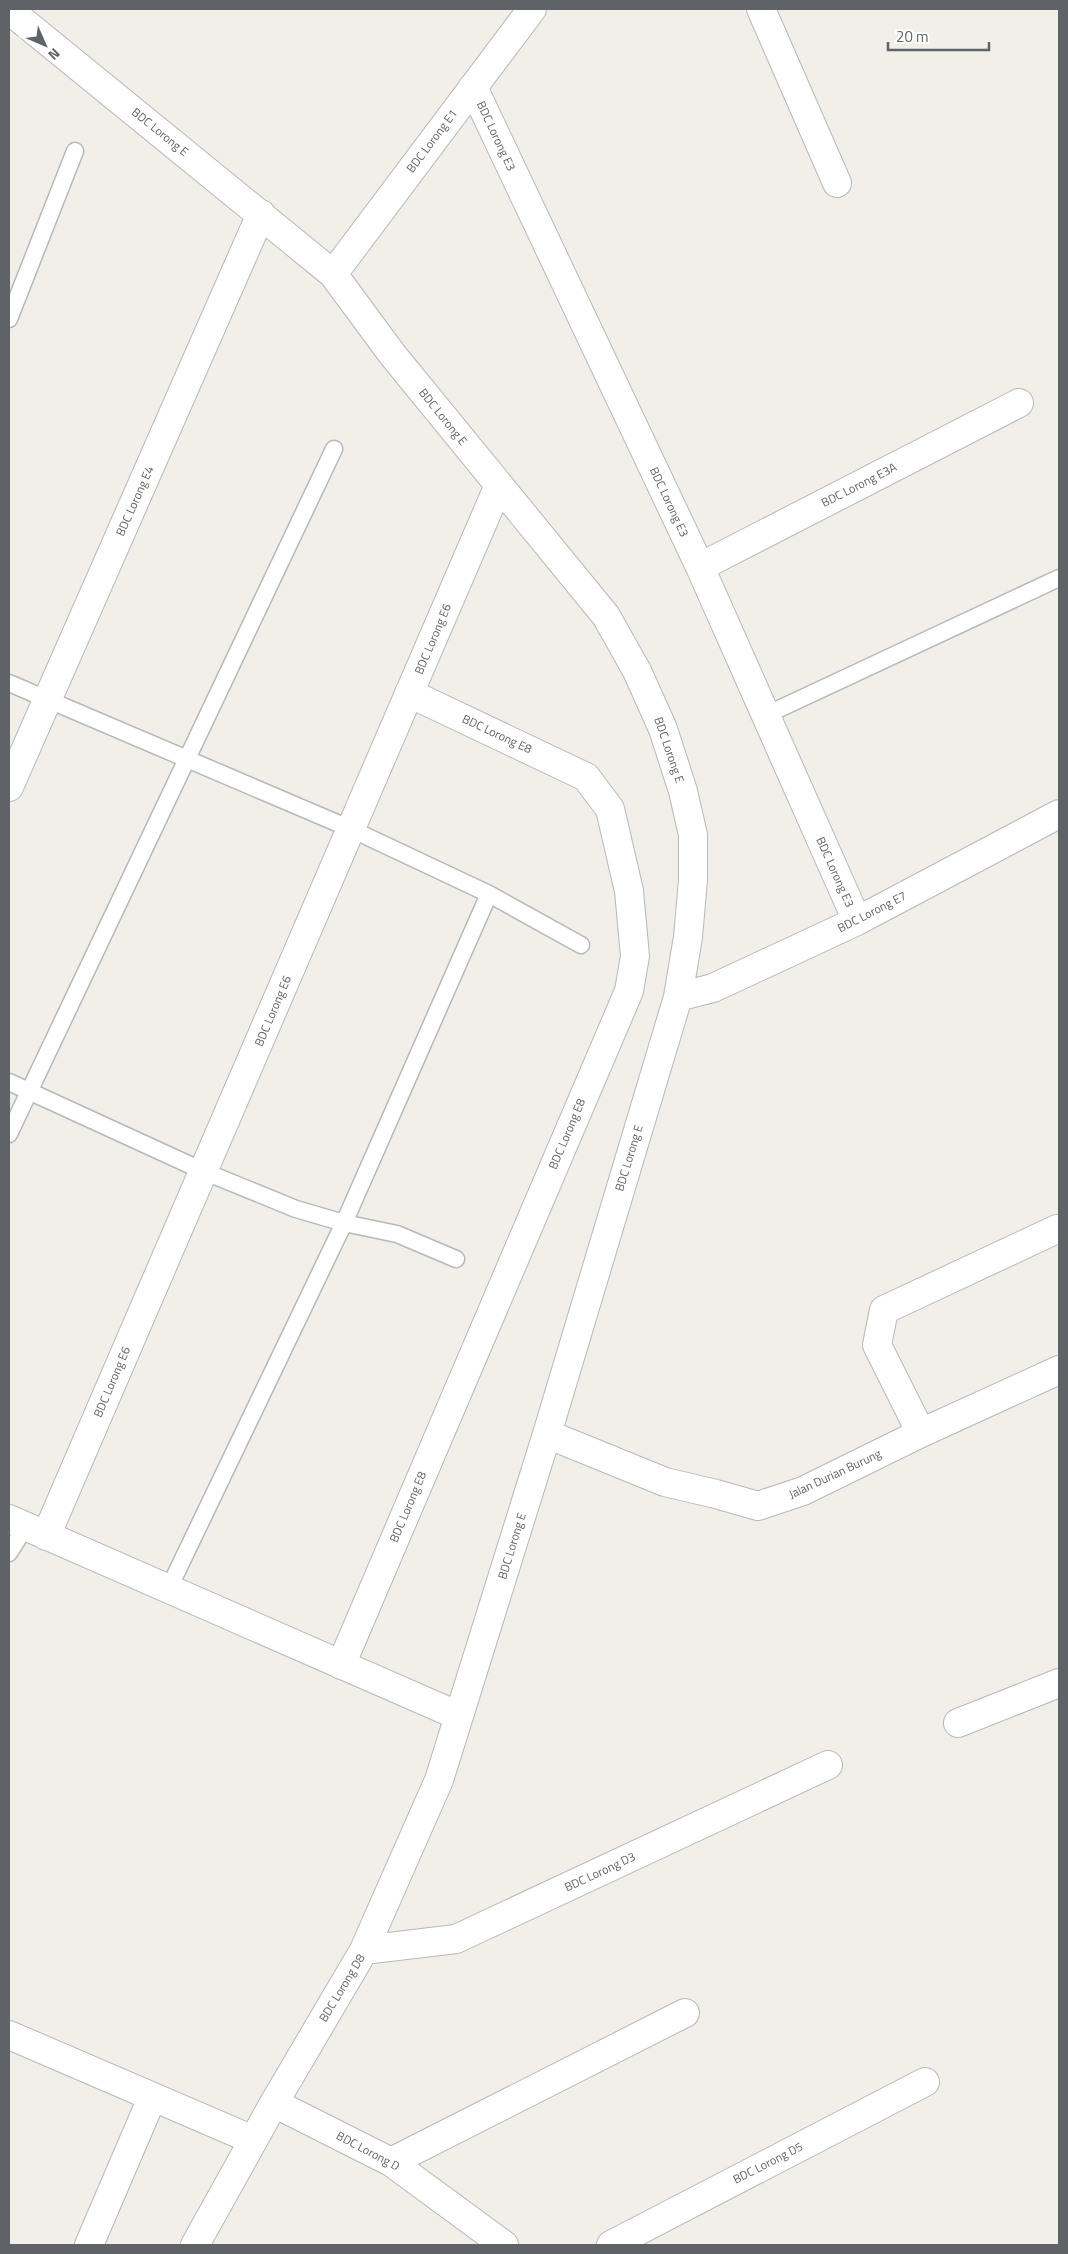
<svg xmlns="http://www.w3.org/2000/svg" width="1068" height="2254" font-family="'Titillium Web',sans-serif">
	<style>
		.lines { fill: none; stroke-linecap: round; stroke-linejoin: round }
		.service-casing { stroke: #b5b8bc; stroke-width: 19 }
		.minor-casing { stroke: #b5b8bc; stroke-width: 30 }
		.service { stroke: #fff; stroke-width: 16 }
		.minor { stroke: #fff; stroke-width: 28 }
		.labels { text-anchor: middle; stroke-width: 4; stroke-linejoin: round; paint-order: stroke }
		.street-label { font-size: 12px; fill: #5f6368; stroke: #fff }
	</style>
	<rect width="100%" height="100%" fill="#f1efe8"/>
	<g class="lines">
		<defs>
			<path id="service" d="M9,319L75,151
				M9,683L351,829L489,894L581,945
				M766,715L1059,578
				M9,1082L203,1171L296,1209L344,1223L397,1234L456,1259
				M9,1134L334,449
				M9,1553L26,1526
				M169,1588L344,1223L489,894"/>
			<path id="minor" d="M761,9L837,183
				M9,10L333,274L392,354L606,616L637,671L663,729L683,791L693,835V880L688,937L678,997L547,1434L439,1780L364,1950L274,2103L195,2245
				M473,87L700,567L857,921
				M333,274L532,9
				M700,567L1019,403
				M9,787L261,214
				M678,997L713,988L857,921L1059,814
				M921,1433L877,1345L884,1310L1057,1229L1059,1230
				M547,1434L665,1482L716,1494L758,1506L803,1491L921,1433L1059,1370
				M9,1519L459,1716
				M46,1536L499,485
				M341,1665L629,991L635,956L629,891L610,809L586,777L409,693
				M958,1723L1059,1683
				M364,1950L456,1939L828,1765
				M9,2035L253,2140
				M274,2103L391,2162L504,2245
				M391,2162L685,2013
				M89,2245L152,2098
				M611,2245L925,2082"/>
		</defs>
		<use href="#service" class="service-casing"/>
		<use href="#minor" class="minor-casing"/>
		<use href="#service" class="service"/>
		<use href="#minor" class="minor"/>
	</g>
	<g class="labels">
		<g class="street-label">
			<text transform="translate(160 132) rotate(39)" y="4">BDC Lorong E</text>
			<text transform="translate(496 136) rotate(65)" y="4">BDC Lorong E3</text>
			<text transform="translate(432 141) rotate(-53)" y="4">BDC Lorong E1</text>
			<text transform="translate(443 417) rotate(51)" y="4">BDC Lorong E</text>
			<text transform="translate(859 485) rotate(-27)" y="4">BDC Lorong E3A</text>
			<text transform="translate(135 501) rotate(-66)" y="4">BDC Lorong E4</text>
			<text transform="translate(669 502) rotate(65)" y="4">BDC Lorong E3</text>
			<text transform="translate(433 639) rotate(-67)" y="4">BDC Lorong E6</text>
			<text transform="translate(497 734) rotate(25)" y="4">BDC Lorong E8</text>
			<text transform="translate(669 750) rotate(71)" y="4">BDC Lorong E</text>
			<text transform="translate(835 872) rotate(66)" y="4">BDC Lorong E3</text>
			<text transform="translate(872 912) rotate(-27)" y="4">BDC Lorong E7</text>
			<text transform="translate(273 1011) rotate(-67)" y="4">BDC Lorong E6</text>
			<text transform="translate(567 1134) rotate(-67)" y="4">BDC Lorong E8</text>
			<text transform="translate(629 1158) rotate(-73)" y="4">BDC Lorong E</text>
			<text transform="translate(112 1382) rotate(-67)" y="4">BDC Lorong E6</text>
			<text transform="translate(835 1474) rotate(-25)" y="4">Jalan Durian Burung</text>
			<text transform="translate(408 1507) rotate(-67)" y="4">BDC Lorong E8</text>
			<text transform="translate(512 1546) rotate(-73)" y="4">BDC Lorong E</text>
			<text transform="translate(600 1872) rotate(-25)" y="4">BDC Lorong D3</text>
			<text transform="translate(342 1988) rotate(-59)" y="4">BDC Lorong D8</text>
			<text transform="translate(368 2151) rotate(28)" y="4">BDC Lorong D</text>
			<text transform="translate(768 2163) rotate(-27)" y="4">BDC Lorong D5</text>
		</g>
	</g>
	<rect width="1068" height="2254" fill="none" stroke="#5f6368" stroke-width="20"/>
	<g transform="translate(45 45) rotate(135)" stroke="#ffffff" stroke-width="4" paint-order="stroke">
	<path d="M0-4L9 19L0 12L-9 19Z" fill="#5f6368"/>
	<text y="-8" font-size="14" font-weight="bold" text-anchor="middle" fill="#5f6368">N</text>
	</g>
	<path d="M888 42v8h101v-8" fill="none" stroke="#5f6368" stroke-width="2.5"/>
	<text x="896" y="42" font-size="15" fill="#5f6368" stroke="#ffffff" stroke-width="4" paint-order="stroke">20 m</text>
</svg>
